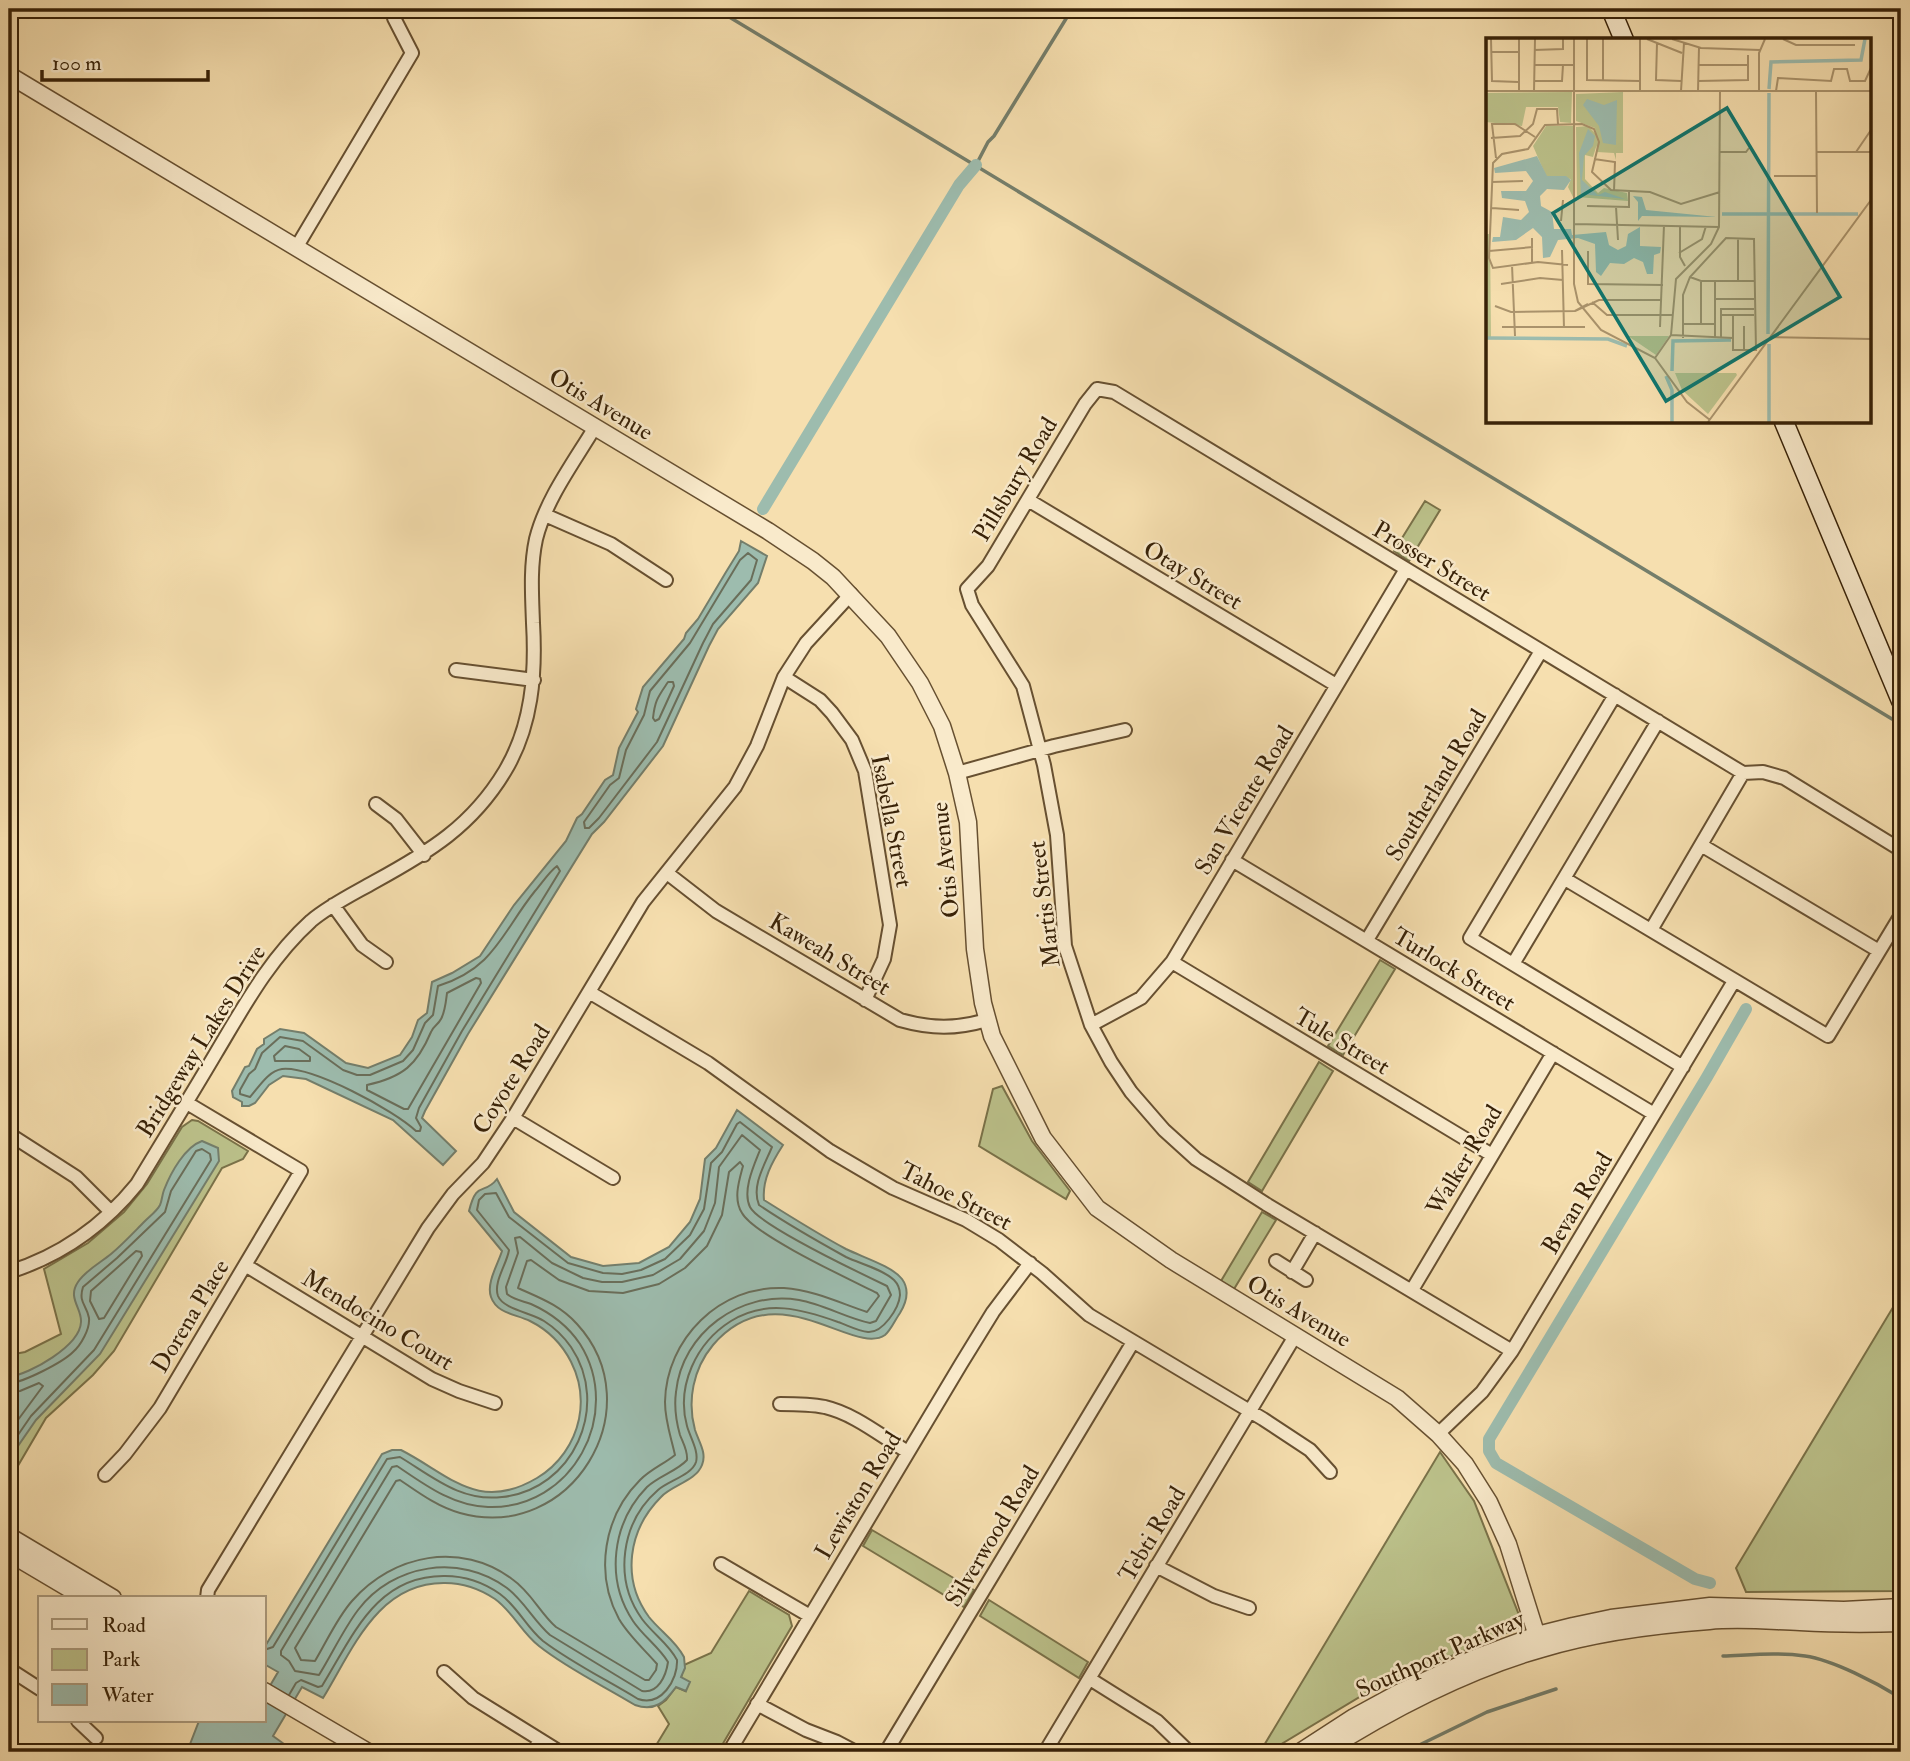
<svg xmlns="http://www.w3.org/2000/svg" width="1910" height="1761" font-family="'IM FELL Double Pica',serif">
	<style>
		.green { fill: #bcc28b; stroke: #7a7249; stroke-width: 2 }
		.water { fill: #9dbcae; stroke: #747e6b; stroke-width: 2 }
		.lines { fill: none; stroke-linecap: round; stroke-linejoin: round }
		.shore { stroke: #6a6e5a; stroke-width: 2 }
		.stream { stroke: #747e6b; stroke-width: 3.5 }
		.canal { stroke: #9dbcae; stroke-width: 12 }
		.minor-casing { stroke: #675031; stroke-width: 16 }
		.tertiary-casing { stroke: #675031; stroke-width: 19 }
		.secondary-casing { stroke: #372107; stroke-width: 21 }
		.minor { stroke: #f9eacb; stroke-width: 12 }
		.tertiary { stroke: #f9eacb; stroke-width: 16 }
		.secondary { stroke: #f9eacb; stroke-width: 18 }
		.labels { text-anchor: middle; stroke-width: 5; stroke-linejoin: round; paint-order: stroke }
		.street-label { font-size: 24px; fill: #372107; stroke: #f9eacb }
		.inset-river { fill: none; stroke: #9dbcae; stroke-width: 3.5 }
		.inset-road { fill: none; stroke: #aa936c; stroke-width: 2 }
		.view { fill: #0f766e; fill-opacity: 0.15; stroke: #0f766e; stroke-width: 3.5 }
		.inset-edge { fill: none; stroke: #372107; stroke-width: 3.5 }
	</style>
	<rect width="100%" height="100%" fill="#f6dfaf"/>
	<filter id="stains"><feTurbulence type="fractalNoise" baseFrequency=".00286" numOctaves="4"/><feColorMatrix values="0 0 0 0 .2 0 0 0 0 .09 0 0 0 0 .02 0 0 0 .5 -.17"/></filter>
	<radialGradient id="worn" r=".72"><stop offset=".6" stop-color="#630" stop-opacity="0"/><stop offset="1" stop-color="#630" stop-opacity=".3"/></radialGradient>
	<path class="green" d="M1425,501L1440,510L1409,561L1394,551Z
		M1380,960L1395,969L1343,1055L1328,1046Z
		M1319,1062L1333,1071L1262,1191L1248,1182Z
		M1002,1086L1032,1141L1070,1191L1066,1199L979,1146L993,1089Z
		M192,1120L198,1121L248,1151L243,1159L222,1168L114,1351L93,1375L46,1418L9,1481V1355L25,1352L61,1334L44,1269L88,1243L124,1212L147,1184L182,1127Z
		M1262,1212L1276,1220L1234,1289L1221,1281Z
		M1901,1294V1591L1746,1592L1736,1568Z
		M1440,1452L1474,1501L1519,1615L1518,1628L1373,1689L1268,1752H1260Z
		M872,1530L974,1590L964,1607L863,1546Z
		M749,1591L789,1615L792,1626L718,1752H652L669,1724L658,1706L666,1700L676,1687L685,1691L681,1678L684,1665L711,1653Z
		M989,1600L1088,1662L1079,1678L980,1616Z"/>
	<path class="water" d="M741,541L767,556L758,583L718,629L709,646L663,746L604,822L592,834L468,1034L425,1111L422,1118L456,1151L443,1165L393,1120L306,1079L283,1076L269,1085L255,1103L249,1106H242V1102L233,1097L232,1091L245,1067L249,1066L257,1049L264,1044V1039L280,1029L304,1033L346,1063L368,1068L400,1055L412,1037L418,1020L427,1013L432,982L452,973L480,956L514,905L566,841L577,818L582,814L605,780L613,775L619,748L638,712L636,709L643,687L684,639L686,633L698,619L726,572L739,551Z
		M737,1110L783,1145C772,1162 762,1180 764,1200C791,1217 818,1234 846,1249C862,1257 892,1266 902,1279C910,1290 906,1303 900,1313C895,1320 891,1330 885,1335C853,1357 777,1271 713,1345C693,1369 687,1401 695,1430C699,1442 707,1453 702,1465C696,1481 672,1485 661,1497C628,1530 621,1579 649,1617C660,1631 676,1641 684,1657L685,1668L681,1677L690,1682L686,1691L676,1687C665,1702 655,1712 635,1705C604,1686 568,1669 539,1646C522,1633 513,1612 495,1599C480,1589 463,1583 445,1583C378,1582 353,1649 323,1698L302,1687L273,1736L291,1749L288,1752H187L199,1721H264V1696L278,1672L264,1664V1648L382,1454L392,1450H401C450,1475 478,1513 537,1478C559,1465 574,1443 579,1419C587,1379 566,1339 530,1321C516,1314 497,1314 491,1297C486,1283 498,1264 502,1251L469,1211C477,1179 484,1196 497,1179L514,1212L571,1257L603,1266L639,1263L669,1247L690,1222L700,1199L705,1159L716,1148Z
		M202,1141L218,1148L219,1161L100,1354L36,1420L9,1459V1377C30,1374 80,1346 81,1322C82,1308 67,1298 78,1282C86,1270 100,1263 111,1254C123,1244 134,1232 145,1221C150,1216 157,1211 160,1205C162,1201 162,1195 164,1190C171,1172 185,1147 202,1141Z"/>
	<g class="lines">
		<path class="shore" d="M748,553L757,560L751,580L713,624L703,643L657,742L599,818L589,828H585L584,822L610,785L619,778L626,750L644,715L650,691L690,643L740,560Z
			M668,682H673L674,686L659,719L655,721L653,718C655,700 658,697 668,682Z
			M557,866L560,871L462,1031L419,1108L416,1118L421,1127L420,1131H416C394,1110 312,1066 282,1069C268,1071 259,1087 250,1097L240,1094V1090L249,1074L255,1069L262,1053L280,1037L303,1041L343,1070L357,1075H370L403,1061L413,1050L425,1023L433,1015L438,986C495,968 502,932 535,891C542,883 549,872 557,866Z
			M476,978L480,979L481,983L408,1109H404L367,1090V1085C403,1077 417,1065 431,1032C433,1026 438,1025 441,1019C445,1012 446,1001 447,993Z
			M285,1046L299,1049L310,1057V1061H275L274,1056Z
			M742,1135L760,1150C754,1165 742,1191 750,1207C759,1225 864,1275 887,1286L891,1295L876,1321L870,1323C846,1318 823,1304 799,1300C740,1290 682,1333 676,1392C674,1407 676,1421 680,1435C683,1443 688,1451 687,1460C677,1471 659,1476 647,1487C612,1523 605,1579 633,1621C643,1636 659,1647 668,1662C666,1676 658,1694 642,1691L550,1635C534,1621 524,1601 507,1588C460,1553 393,1564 358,1610C343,1630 332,1654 319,1675L295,1671L289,1661L281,1655V1651L392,1467L397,1466C425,1485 453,1506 488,1507C572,1510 624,1414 580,1344C568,1326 551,1313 531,1304C523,1301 514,1300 507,1294L506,1287L518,1253L515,1238L520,1237L552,1263L583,1278L602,1282H622L653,1275L680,1259L704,1231L715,1203L719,1167Z
			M740,1162L743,1166C739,1181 733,1199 742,1213C754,1235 851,1280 877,1293L879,1296L867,1312C840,1303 813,1290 784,1288C720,1285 666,1339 665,1402C665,1421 671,1437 675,1455C664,1464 651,1469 640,1480C604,1516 594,1573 619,1619C629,1636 644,1649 657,1664L656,1670L649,1680H645L556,1627C540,1613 531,1592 512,1579C461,1541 393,1554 352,1601C337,1618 327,1641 315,1661L301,1660L295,1648L396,1481L400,1480C419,1493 438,1507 460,1513C571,1544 654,1408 577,1324C560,1305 540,1298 518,1288L527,1261L531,1260L559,1280L589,1291L623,1293L659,1284L685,1268L707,1246L722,1215L729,1172Z
			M136,1251L141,1252L142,1256L104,1318L99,1319L90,1301L91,1291Z
			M9,1383C23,1383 63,1362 73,1352C81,1345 90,1329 89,1318C87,1305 78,1303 83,1287L117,1258L165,1212L171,1191L196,1151L202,1149L210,1154L211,1160L94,1350L31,1416L9,1448
			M9,1392L20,1391L39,1383L43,1386L9,1432
			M264,1650L273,1647L387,1459L400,1457C433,1477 461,1502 502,1497C573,1490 611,1406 571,1347C564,1337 555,1328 544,1321C532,1313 503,1309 498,1296C493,1282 507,1264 509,1250L477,1210L479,1200L485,1194L496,1193L509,1217L568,1263L603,1273L622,1274L641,1270L665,1259L690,1235L704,1209L711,1163L722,1152L737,1124L740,1122L772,1147C765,1164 751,1186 759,1205C787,1224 817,1241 846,1257C861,1264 882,1269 894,1280C898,1284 900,1289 900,1295C899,1308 883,1333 868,1332C858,1331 847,1325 838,1322C802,1309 766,1299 731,1321C696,1343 676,1386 687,1426C690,1437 699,1451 696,1462C692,1475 668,1481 658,1490C621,1522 613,1579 642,1619C653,1634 669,1644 677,1660C678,1680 661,1707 638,1699C607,1680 572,1663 543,1641C526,1627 518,1607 500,1594C483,1582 465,1576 445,1576C376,1575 353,1636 322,1686L318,1687L301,1680L296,1683L289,1695"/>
		<path class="stream" d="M716,9L1892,719
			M976,165L988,142L994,136L1072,9
			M1723,1656C1750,1655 1778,1652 1805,1656C1833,1660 1877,1683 1901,1698
			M1405,1752L1487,1712L1556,1689"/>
		<path class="canal" d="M763,509L959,185L976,165
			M1710,1583L1695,1579L1496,1463L1489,1451V1439L1707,1077L1746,1009"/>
		<defs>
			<path id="minor" d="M296,248L412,53L394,18
				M1028,500L1336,685
				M545,515L611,544L666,580
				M456,670L534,680
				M784,677L820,700L832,713L852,740L865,771L890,925L884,959L865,1000
				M1615,695L1470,938L1683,1067
				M957,773L1054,746L1125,730
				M1743,773L1763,772L1784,778L1901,850
				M376,804L396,819L424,855
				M1701,845L1879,951
				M1232,860L1654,1114
				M667,873L716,911L900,1020C932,1029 956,1029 987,1020
				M1565,879L1828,1036L1901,915
				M333,905L362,945L386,962
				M1651,930L1743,773
				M1367,940L1541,651
				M1172,962L1492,1155
				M1513,964L1658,721
				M589,992L708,1063L830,1151L893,1188L966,1220L999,1240L1042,1273L1089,1315L1263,1419L1310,1450L1330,1472
				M1091,1025L1141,998L1172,962L1406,569
				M513,1118L613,1178
				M9,1134L76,1177L111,1212
				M1276,1261L1306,1280
				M245,1265L432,1379L459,1391L495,1403
				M9,1272C60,1256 103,1226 137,1184C163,1141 190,1097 216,1053C244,1006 270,958 311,921C330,905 353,894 374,882C429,852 472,826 505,771C532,726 536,674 533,623C532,595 530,567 536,539C546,499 574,462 595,427
				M1292,1272L1315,1233
				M1412,1290L1553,1053
				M1512,1351L1266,1204L1196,1159L1164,1130L1131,1092L1111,1062L1091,1025L1065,946L1057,835L1044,765L1023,686L972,605L967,589L988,566L1085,404L1097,389L1114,392L1743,773
				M780,1404C795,1404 810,1404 825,1407C855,1414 882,1437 908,1452
				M1438,1434L1482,1392L1512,1351L1734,981
				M105,1475L125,1454L160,1408L301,1171L187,1103
				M721,1564L810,1616
				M1156,1566L1214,1596L1249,1608
				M207,1598L208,1590L428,1228L453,1194L483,1163L513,1118L643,902L735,787L757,746L784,677L806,643L851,594
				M9,1669L40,1689
				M444,1672L473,1698L560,1752
				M1090,1679L1157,1721L1189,1752
				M757,1704L806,1730L837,1742L856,1752
				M78,1721L96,1738
				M533,1752L540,1740
				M729,1752L961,1364L993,1312L1030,1263
				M886,1752L1133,1342
				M1045,1752L1295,1336"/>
			<path id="tertiary" d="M9,75L768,531L813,561L833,577L888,636L920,683L942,726L957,773L968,822L975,949L983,1003L992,1036L1043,1138L1097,1208L1171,1260L1397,1398L1438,1434L1465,1464L1489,1502L1508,1544L1541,1649
				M9,1536L113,1598
				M9,1553L85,1598
				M264,1691L368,1752
				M1300,1752L1354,1717L1400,1692L1475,1658L1537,1635L1573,1626L1611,1618L1710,1606L1844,1610L1901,1607
				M1324,1752C1388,1711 1467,1670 1541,1649C1594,1633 1654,1625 1709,1621C1739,1618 1770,1621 1800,1622C1834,1624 1867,1624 1901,1623"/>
			<path id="secondary" d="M1611,9L1624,40
				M1784,422L1901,701"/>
		</defs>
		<use href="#minor" class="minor-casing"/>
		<use href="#tertiary" class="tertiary-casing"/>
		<use href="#secondary" class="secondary-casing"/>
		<use href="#minor" class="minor"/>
		<use href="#tertiary" class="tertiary"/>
		<use href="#secondary" class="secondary"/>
	</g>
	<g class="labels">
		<g class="street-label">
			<text transform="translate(601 404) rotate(31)" y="8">Otis Avenue</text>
			<text transform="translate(1015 479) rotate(-59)" y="8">Pillsbury Road</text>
			<text transform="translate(1432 561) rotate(31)" y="8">Prosser Street</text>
			<text transform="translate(1193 575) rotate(31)" y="8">Otay Street</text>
			<text transform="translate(1436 785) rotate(-59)" y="8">Southerland Road</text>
			<text transform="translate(1244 800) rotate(-59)" y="8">San Vicente Road</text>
			<text transform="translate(892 821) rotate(79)" y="8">Isabella Street</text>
			<text transform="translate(945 860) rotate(-96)" y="8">Otis Avenue</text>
			<text transform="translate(1044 904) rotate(-97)" y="8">Martis Street</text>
			<text transform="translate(830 954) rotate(31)" y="8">Kaweah Street</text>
			<text transform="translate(1454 969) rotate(31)" y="8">Turlock Street</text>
			<text transform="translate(201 1041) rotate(-58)" y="8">Bridgeway Lakes Drive</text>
			<text transform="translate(1342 1041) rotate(31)" y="8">Tule Street</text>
			<text transform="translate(511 1079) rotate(-58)" y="8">Coyote Road</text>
			<text transform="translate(1464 1160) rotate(-59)" y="8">Walker Road</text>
			<text transform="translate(956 1196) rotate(27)" y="8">Tahoe Street</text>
			<text transform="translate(1577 1203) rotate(-59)" y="8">Bevan Road</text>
			<text transform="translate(1299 1311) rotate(31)" y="8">Otis Avenue</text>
			<text transform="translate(190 1316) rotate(-59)" y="8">Dorena Place</text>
			<text transform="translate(378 1320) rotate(31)" y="8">Mendocino Court</text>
			<text transform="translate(858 1495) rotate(-59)" y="8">Lewiston Road</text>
			<text transform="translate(1152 1534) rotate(-59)" y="8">Tebti Road</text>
			<text transform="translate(992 1536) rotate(-59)" y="8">Silverwood Road</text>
			<text transform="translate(1440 1654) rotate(-24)" y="8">Southport Parkway</text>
		</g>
	</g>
	<g transform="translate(1486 38)">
		<rect width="385" height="385" fill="#f6dfaf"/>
		<path d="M86,54L85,85L74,84L72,69H40L36,88L0,84V55ZM137,54V115H130V122L128,115L111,114L109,90L90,83V56ZM60,88H87V159L82,149L85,141L60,138L47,108ZM102,88L110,96L111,106L107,119L99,117V141L112,155L118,150L141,155L142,163L91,159L90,89ZM0,196H4L5,299H0ZM142,298H183L170,317ZM189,335H250L251,337L222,376L196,352Z" fill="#bcc28b"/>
		<path d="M101,61L118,67L131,62L130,107L117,105L113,88L97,67ZM102,91L109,98L107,108L98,118L96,142L112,157L119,154L139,161L95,156L93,115ZM51,118L61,138H80L85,142L78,152L61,151L54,158L55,168L66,174L68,191H85L86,197L120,194L123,207L132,212L140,208L142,196L154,189V208L175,209L174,215L168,217L167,236H161L157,224L148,220L138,226L124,225L115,238L110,234L109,206L92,200L72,202L64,219L57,220L56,199L47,190L30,202L6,204L7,199H14L17,179L35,182L43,174L39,163L16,160L15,153H40L47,143L40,133L9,135L8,130ZM147,158L156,159L160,172L231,179L156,178L152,183V164Z" fill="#9dbcae"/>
		<path class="inset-river" d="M283,51L285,24L375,22L379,1M236,176H282M284,176H372M282,296L283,55M0,300L122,301L141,308M186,333L187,303L245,302M180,338L186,352V384M283,384V306"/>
		<path class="inset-road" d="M5,1L6,43L32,44M88,1V246L92,264L115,292L169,320L201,364L224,382M101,1V42L154,43M161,1L196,15M186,1L215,10L274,12M297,1L310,7H369M171,5L170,42L195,43M48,12L77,11V1M5,14H32M48,27H88M212,27H263M48,43H76L77,27M117,43V1M212,43L262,42V17M0,53H337M33,53V1M48,53L49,1M154,53V1M195,53L198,5M212,53L213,9M273,53V15L279,1M290,53L292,40L345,43L348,31H361L364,43H379L385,30M337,53H385M330,54L331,175M5,100L34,98L47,86L51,71H71L72,86M234,114H260L263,110M331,114H385M370,114L385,92M10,120L6,86H29L49,99M108,121L129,124L128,153M288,138H331M6,144L37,143M101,168L143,169V154M130,169L132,202M6,170L33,172M75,183L77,162M88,186L233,189M194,188V219L199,228M252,201V242M76,212L78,290M3,213L47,209M102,213V246L177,247M193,215L216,201L220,188M46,225V200M26,227L29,298M82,227L52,224L7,230L3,220L7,125L16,116L42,111L59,87L96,86L108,91L113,104L106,134L125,152L164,154L195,166L234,154M204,239L215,243H268M229,243V300M15,246L54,240L77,242M229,261H268M106,264L121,277H186M102,266L89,273L113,262H176M9,268L25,274L89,273M235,277H268M197,286H229M215,286V243M258,288V312M16,289H99M174,289L178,187M185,297L247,300M285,299L385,301M197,300V257L204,239L240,200L268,201L270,312H247V277M235,300V271H268M169,320L185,297L190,241L225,206L233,189L234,53M222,384L385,162"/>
		<path class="view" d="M241,70L354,259L180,363L67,175Z"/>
		<rect width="385" height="385" class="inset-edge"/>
	</g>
	<rect width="1910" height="1761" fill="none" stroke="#f6dfaf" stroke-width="35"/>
	<rect x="10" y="10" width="1889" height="1740" fill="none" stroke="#372107" stroke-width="3.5"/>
	<rect x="18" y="18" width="1875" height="1726" fill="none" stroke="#372107" stroke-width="2"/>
	<rect x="38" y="1596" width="228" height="126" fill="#f9eacb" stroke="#ab9a7d" stroke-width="2"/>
	<rect x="52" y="1619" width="35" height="10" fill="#f9eacb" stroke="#ab9a7d" stroke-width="2"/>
	<text x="102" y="1632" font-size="21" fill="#372107">Road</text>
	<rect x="52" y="1649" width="35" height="21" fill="#bcc28b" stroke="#ab9a7d" stroke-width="2"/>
	<text x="102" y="1666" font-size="21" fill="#372107">Park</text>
	<rect x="52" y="1684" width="35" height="21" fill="#9dbcae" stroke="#ab9a7d" stroke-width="2"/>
	<text x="102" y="1702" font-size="21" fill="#372107">Water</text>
	<path d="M42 70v10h166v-10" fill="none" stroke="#372107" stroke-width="3.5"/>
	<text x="52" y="70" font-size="21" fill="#372107" stroke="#f9eacb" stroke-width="5" paint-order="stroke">100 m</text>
	<rect width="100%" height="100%" filter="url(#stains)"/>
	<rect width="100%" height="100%" fill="url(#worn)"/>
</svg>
